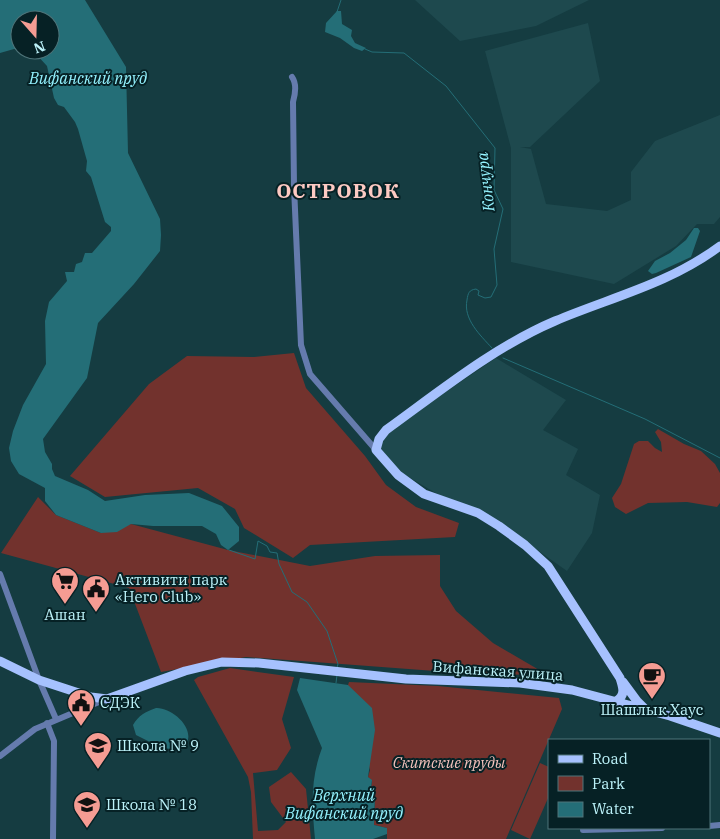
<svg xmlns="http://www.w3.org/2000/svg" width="720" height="839" font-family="'IBM Plex Serif',serif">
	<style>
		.built { fill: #1e494e }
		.green { fill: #72322d }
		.water { fill: #246e77; fill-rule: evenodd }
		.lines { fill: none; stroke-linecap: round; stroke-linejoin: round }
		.stream { stroke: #246e77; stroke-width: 1 }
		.minor { stroke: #657bad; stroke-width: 6 }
		.major { stroke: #a6c1fe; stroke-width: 9 }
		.labels { text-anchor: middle; stroke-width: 4; stroke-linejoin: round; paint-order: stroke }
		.poi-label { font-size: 15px; fill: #bcf2f9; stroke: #062125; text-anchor: start }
		.street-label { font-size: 15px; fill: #bcf2f9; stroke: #062125 }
		.park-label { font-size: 15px; font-style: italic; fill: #f5c2bc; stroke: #062125 }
		.water-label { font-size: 16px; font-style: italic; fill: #94f2fe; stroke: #062125 }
		.district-label { font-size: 20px; font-weight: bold; letter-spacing: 1px; fill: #fdcac3; stroke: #062125 }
	</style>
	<rect width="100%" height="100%" fill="#153c41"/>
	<path class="built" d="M415,0H589L536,26L460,41Z
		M588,23L600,81L530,147H520L531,149L546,204L607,211L631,200V172L655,141L720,115V217L714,224H697L676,246L614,284L511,262V148L485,51Z
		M496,358L566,400L543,430L578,449L566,475L600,495L592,533L567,571L488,515L446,499L405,475L376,450L388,431Z"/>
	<path class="green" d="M294,353L306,388L365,456L386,485L416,507L459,523L455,537L310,545L293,558L244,528L235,509L198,488L105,497L70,476L149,384L187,356L254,357Z
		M658,429L684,444L701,451L715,464L720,473V503L717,507L687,502L648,503L626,514L615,507L612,498L621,484L634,444L639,441H648L655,448L662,452L661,442L655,432Z
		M38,497L56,515L101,533L131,524L228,550L310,566L375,556L440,555V586L456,611L493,643L546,674L489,675L246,657L161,672L129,588L1,553Z
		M230,668L294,677L282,719L291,748L277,770L253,773L258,831L278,830L286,822L271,802L269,787L291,772L306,789L311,839H253L251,792L248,777L194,680L198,677Z
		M349,682L438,686L559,698L562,709L506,839H387V828L374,825L375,792L371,788L372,781L368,777L370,770L348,685Z
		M540,763L549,767V796L530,839L511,830Z"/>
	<path class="water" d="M0,0H85L126,67L128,153L160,219L161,235L160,251L134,284L98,323L87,378L43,439L45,452L52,464V469L55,476L88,490L105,501L145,495L189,493L222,506L239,527V541L228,550L221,545L216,534L202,526H153L131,524L117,532L101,533L56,515L45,501V488L19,474L11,461L9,448L13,431L23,405L46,364L45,321L49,302L67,281L65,272H74L76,264L82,262L85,253H92L111,231V227L105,222L91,177L86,171L87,161L78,129L75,122L64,107L58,105L54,98L47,66L35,53L14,49L0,53ZM20,20H50V50H20Z
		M337,11H341L342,24L352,30L351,36L355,43L366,48L362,51L354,48L340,38L325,32L326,23Z
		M694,228H698L700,231L691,257L656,273L652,274L648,271L655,261L670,253L686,240Z
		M300,678L348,685L372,708L375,730L368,777L372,780L371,788L375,792L374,825L387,828V834L373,839H315C312,806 310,780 322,748L297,690Z
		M156,708C173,707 202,733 181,750L162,748L136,735L133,725C139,715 145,712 156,708Z"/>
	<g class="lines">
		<path class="stream" d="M337,12L341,0
			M365,49L372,52L404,53L446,86L495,148L494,190L503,209L494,249L497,285L491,297L485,298L478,295L479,291L476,289C469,290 468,293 467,300C463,319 480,335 492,348
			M503,358L645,419L720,458
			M229,550L255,559L258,541L267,546L270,552L277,553L279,564L292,592L307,602L327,631L338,664L337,668
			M336,683L337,675"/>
		<path class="minor" d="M292,77C297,84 295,95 293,102L294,187L301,345L310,374L376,450
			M0,574L39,680L56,719
			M47,723L54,741L53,839
			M0,756L35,729L106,699
			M709,826L720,825
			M583,830L662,828"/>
		<path class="major" d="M0,661L39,680L91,697L107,699L185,671L222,662L259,663L406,679L520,683L572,690L670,716L720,733
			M623,682L637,701L645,709
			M616,701C626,696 623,687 620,678L548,566L525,545L499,526L478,513L424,494L398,475L376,450L379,439L386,430C440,391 494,347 555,321C612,297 669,284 720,246"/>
	</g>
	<defs>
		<symbol id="supermarket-pin" viewBox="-11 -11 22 30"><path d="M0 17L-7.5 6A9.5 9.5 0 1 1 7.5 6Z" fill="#f59c93" stroke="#062125"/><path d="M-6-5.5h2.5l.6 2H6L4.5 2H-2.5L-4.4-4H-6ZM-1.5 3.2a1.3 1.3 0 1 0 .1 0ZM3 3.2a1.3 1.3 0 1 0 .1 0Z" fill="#111"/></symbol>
		<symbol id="civic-pin" viewBox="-11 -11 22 30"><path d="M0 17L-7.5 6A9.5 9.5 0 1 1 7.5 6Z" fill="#f59c93" stroke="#062125"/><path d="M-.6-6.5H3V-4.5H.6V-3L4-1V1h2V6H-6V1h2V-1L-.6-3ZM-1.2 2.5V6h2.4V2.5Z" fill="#111"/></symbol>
		<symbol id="cafe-pin" viewBox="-11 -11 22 30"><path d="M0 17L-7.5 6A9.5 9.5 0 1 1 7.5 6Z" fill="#f59c93" stroke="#062125"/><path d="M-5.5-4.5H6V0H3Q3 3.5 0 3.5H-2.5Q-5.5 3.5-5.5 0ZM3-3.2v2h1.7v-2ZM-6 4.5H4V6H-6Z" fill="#111"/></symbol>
		<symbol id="school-pin" viewBox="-11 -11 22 30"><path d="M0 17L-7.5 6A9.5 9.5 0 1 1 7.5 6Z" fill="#f59c93" stroke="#062125"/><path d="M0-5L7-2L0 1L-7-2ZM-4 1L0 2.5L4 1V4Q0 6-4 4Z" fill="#111"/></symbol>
	</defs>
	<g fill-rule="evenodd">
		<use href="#supermarket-pin" x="49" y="565" width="32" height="43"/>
		<use href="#civic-pin" x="80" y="573" width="32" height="43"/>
		<use href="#cafe-pin" x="636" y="660" width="32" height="43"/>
		<use href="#civic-pin" x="65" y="687" width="32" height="43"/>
		<use href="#school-pin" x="82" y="730" width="32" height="43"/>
		<use href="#school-pin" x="71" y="789" width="32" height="43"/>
	</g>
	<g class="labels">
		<g class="poi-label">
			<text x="115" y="585">Активити парк<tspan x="115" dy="17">«Hero Club»</tspan></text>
			<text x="65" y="620" text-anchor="middle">Ашан</text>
			<text x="100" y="708">СДЭК</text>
			<text x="652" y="715" text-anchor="middle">Шашлык Хаус</text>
			<text x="117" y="751">Школа № 9</text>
			<text x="106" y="810">Школа № 18</text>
		</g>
		<g class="street-label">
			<text transform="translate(498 671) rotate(4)" y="5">Вифанская улица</text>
		</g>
		<g class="park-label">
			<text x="449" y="768">Скитские пруды</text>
		</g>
		<g class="water-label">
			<text x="88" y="84">Вифанский пруд</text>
			<text transform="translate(485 182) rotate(-97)" y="6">Кончура</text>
			<text x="344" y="801">Верхний<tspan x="344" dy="18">Вифанский пруд</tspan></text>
		</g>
		<g class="district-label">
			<text x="338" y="198">ОСТРОВОК</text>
		</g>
	</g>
	<rect x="548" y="739" width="162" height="90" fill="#062125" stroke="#4f757a"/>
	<rect x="558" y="755" width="25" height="8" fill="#a6c1fe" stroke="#4f757a"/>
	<text x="592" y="764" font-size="15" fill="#bcf2f9">Road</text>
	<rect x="558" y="776" width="25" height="15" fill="#72322d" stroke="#4f757a"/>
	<text x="592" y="789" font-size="15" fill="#bcf2f9">Park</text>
	<rect x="558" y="802" width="25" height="15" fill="#246e77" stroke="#4f757a"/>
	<text x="592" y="814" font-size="15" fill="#bcf2f9">Water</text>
	<g transform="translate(35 35) rotate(160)"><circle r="24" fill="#062125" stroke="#4f757a"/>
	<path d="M0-4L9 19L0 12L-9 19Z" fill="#f59c93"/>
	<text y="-8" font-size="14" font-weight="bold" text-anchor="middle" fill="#bcf2f9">N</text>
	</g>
</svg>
